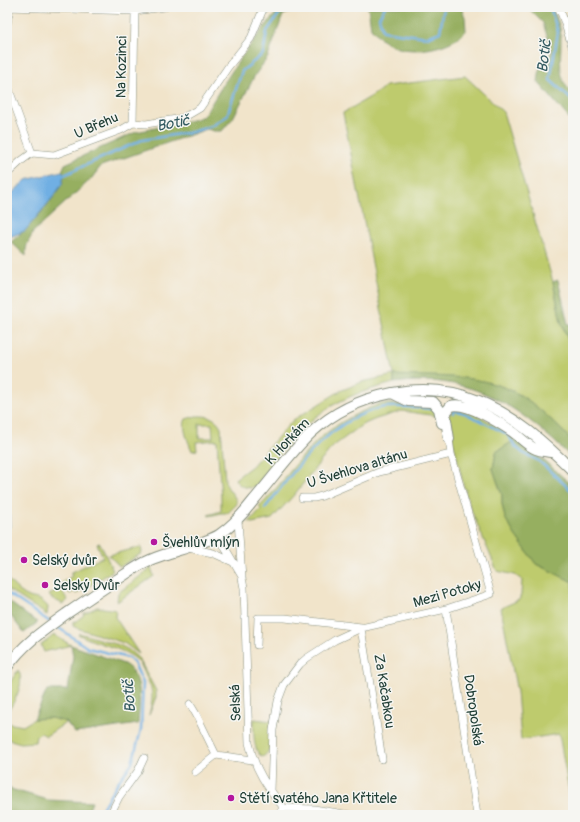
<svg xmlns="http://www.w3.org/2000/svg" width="580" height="822" font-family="Pangolin,sans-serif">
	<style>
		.green { fill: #becb6d; stroke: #6e8450; fill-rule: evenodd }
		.forest { fill: #96af60; stroke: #5a764a }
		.water { fill: #70afe3; stroke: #48768c }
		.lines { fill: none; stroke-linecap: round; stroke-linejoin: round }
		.stream { stroke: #70afe3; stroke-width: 2.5 }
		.minor-casing { stroke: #88907f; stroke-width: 8 }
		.secondary-casing { stroke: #88907f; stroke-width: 12 }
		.minor { stroke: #fff; stroke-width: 7 }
		.secondary { stroke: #fff; stroke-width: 10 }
		.poi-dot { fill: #b5179e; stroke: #f6f6f2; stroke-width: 1.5 }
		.labels { text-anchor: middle; stroke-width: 3; stroke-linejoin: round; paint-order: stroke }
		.street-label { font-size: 14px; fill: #1f3d34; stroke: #f6f6f2 }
		.poi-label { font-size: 14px; fill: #1f3d34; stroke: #f6f6f2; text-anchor: start }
		.water-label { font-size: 15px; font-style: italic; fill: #335a60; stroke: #f6f6f2 }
	</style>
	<rect width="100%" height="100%" fill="#f6f6f2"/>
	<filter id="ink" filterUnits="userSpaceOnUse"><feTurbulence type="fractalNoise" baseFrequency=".025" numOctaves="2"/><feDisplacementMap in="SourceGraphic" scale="8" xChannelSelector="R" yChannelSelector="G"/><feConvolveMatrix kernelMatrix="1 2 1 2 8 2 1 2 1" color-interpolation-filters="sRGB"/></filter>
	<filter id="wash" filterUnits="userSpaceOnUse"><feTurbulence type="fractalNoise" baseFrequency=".012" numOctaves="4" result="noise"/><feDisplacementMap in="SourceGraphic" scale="16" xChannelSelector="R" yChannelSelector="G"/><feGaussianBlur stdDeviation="0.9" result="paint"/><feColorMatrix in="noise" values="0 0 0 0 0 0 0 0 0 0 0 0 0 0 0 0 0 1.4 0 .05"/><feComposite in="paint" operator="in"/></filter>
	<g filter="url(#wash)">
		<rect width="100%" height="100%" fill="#f1e4ca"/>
		<path class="green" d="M465,76L503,112L553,282L561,322L573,352V441C556,425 540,407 520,395C485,374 433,377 394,376V383C370,389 346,396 325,410C296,430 276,460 255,487L253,486L251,488C243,487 239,486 235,479L252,466L293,420L340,391L362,382L394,375L343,113L372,96L386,86Z
			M380,404H429L432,406L438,416L402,411L376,419L362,425L335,445L328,452L294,495L272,519L252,523L249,522L261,509L259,507C276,491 290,470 306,453C326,429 351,415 380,404Z
			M452,408L471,411L518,438L496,452L493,469L502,495V504L505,518L515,535L536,564L573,582V814L559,734L521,740L517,692L501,608L519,600L521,595L522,580L515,575L497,571L470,507L465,491L466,490L465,488H464L448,418Z
			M196,416C207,416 215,416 221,427L225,481C227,490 236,495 237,504L228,513H222L209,516L208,515L221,511V498L217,440L196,442L197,450L192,451C189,443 181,427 186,419ZM199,424H212L213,438H199Z
			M100,543L113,571L76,594L74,591L70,594L62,583L72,576L70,573L103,557L97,544Z
			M141,547L142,553L120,567L109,555Z
			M151,568L154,576L117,602L118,593Z
			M7,579C13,584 18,591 25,595C35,601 38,595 48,607L47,615L7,589Z
			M59,588L68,600L63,604L51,598L49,595Z
			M97,607L116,610L115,617L139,654L124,643L77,628L73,626V621L75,622L84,615L83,614Z
			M79,633L119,645L129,650L139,659L156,691V697L149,715C153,698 154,692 146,676C144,672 142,666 139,662C127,648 95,644 78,634Z
			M54,635L71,645L44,652L41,645Z
			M18,670C26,683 14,702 7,713V687Z
			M51,718L67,722L46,736L41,733L36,736L35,742L21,743L7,739V723L23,726L34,719Z
			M254,719L272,721C271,732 274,752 262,757C252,750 254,730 254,719Z"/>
		<path class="forest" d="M282,7H304L283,15L268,57L255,75L233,118L222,131H214L207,129L101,166L91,179L33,232C29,243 25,243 26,256L11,242C29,227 58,198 64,175L62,171L65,164L136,132L189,121L204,116C227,77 251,40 282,7Z
			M368,7H461L465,17L466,31C451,48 414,55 393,46C384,42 377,35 371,28Z
			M527,7H552C555,14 558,21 560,28C564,48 553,79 573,93V123L538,82L540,68L552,52L543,23Z
			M558,280L568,324L573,326V352L561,322L553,282Z
			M394,375C435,377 483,373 520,395C540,407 556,425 573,441V459C520,407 472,372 394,383Z
			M518,438L573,486V582L536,564L515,535L505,518L502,504V495L493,469L496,452Z
			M7,600L28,616L38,622L24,633L7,611Z
			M71,645L124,664C145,676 139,704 138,724L75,733L66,722L51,718L34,719L47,690H68L73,656Z
			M7,788L48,800L92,802L87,815H7Z"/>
		<path class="water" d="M62,171L64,175L62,184L55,195L25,231L7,238V198L26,180Z"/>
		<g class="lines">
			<path class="stream" d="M385,7L379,17L383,31L427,37L440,32L444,7
				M550,7L558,32L550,80L573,101
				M62,176L79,168L142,140L192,132L212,126L227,116L242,71L263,54L267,31L279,14L293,7
				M453,413V410L464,413L507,434L516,447L523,453L539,461L573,492
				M7,500L8,503L9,526L7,529
				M265,508C295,471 322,428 370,411C375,410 381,407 387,407C401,406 416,408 431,409
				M7,593L50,622
				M56,626L88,648L129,658L134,663L143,683L141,730L132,763L118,782L98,815"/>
		</g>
	</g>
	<g filter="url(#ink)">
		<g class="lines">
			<defs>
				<path id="minor" d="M8,7L135,11L165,7
					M558,7L562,15L573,49
					M7,24L10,7
					M7,84L32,153
					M133,123L135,11
					M7,174L21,161L32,153L54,155L121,130L133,123L146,124L183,118L200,108L228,67L251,38L264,7
					M302,498H314L322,496L379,472L451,454
					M238,520L242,578L244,588L249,743C255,770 267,787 284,808
					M218,536L241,575
					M188,548L213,553L233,562
					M446,609L477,815
					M361,628L382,759
					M257,645L258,618H285L361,627
					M190,704L196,714L216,755L253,760
					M195,772L216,755
					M271,791L273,730L278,701L284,685L300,664L307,658L335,640L361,628L446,609L491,594L451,454L449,439
					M284,808L314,809L350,815
					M110,815L119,797L138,771L144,758
					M278,815L284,808"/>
				<path id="secondary" d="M392,393L408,401L433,402L439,409L442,423
					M449,439L445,413L451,406C466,401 500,423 513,432C520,437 528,446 536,449C541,451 546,451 551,452
					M7,667C23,644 44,630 66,614C82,603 98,592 115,581C126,574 138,565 150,560C167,553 185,549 203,542C208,540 214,538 219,535C232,526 243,514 253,501C272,479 290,453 311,433C354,393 424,378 479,401C515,416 546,444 573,471"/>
			</defs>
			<use href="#minor" class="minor-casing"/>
			<use href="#secondary" class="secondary-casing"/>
			<use href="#minor" class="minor"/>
			<use href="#secondary" class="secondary"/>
		</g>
	</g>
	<g class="poi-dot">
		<circle cx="154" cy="542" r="4"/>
		<circle cx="24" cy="560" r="4"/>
		<circle cx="45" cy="585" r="4"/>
		<circle cx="231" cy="798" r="4"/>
	</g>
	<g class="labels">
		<g class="street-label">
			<text transform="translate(121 67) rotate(-89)" y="5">Na Kozinci</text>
			<text transform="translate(96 125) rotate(-23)" y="5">U Břehu</text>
			<text transform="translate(287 441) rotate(-47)" y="5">K Horkám</text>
			<text transform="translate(357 468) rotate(-17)" y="5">U Švehlova altánu</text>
			<text transform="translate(447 593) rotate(-16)" y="5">Mezi Potoky</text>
			<text transform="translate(385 691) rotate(81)" y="5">Za Kačabkou</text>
			<text transform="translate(235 703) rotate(-92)" y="5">Selská</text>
			<text transform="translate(474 710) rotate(82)" y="5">Dobropolská</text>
		</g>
		<g class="poi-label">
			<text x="162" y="547">Švehlův mlýn</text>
			<text x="32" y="565">Selský dvůr</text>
			<text x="53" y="590">Selský Dvůr</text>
			<text x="239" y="803">Stětí svatého Jana Křtitele</text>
		</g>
		<g class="water-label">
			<text transform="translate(544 56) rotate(-83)" y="5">Botič</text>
			<text transform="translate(173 123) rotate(-11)" y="5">Botič</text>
			<text transform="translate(129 696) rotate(-94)" y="5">Botič</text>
		</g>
	</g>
	<rect width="580" height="822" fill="none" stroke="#f6f6f2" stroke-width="24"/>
</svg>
